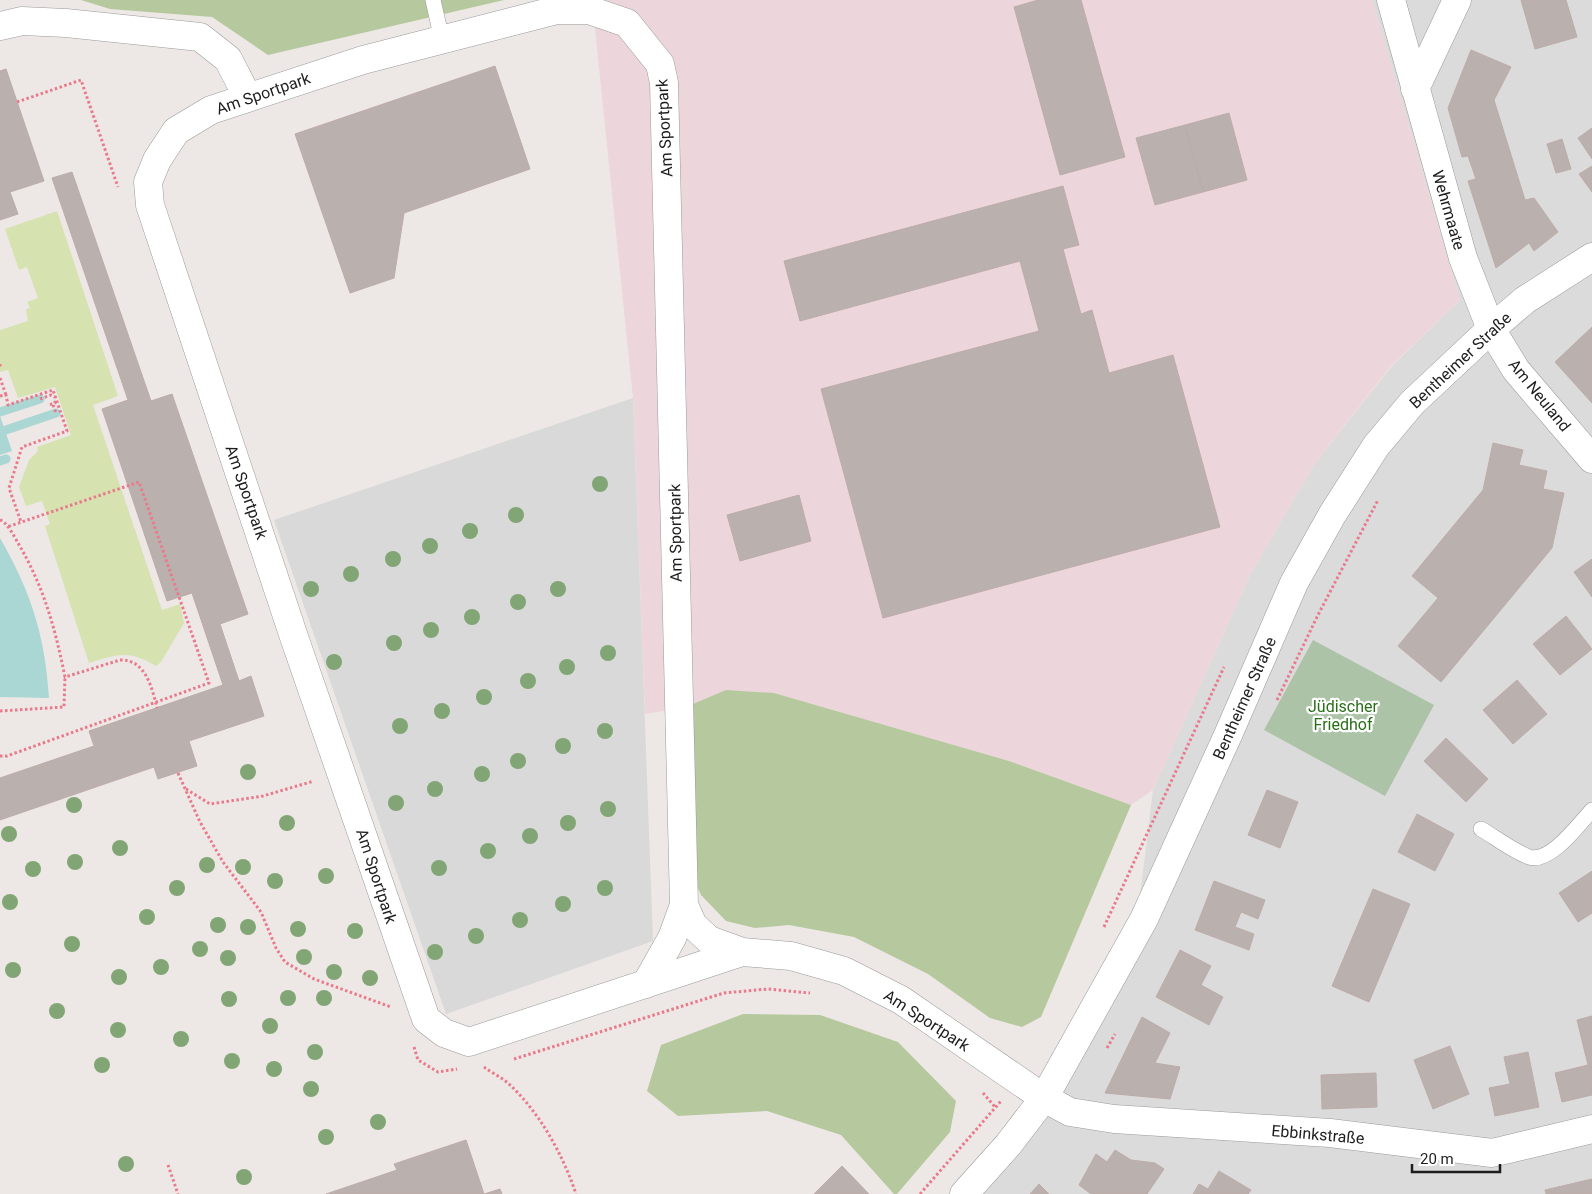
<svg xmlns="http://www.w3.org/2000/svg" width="1592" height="1194" font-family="Roboto,sans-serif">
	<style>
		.residential { fill: #dbdbdb }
		.commercial { fill: #ecd6db }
		.grass { fill: #d6e2b0 }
		.forest { fill: #b6c89e }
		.cemetery { fill: #acc3a8 }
		.parking { fill: #d9d9d9 }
		.water { fill: #aad6d4 }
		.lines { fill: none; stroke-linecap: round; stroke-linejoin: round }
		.stream { stroke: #aad6d4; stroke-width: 9 }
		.building { fill: #bab0ae; stroke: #bdaca9 }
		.service-casing { stroke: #9a9a9a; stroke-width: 16 }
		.minor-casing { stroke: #9a9a9a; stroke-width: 29 }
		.tertiary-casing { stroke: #9a9a9a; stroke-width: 29 }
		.path { stroke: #e97a8c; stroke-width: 3; stroke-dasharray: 2.5 2.5; stroke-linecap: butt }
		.service { stroke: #fff; stroke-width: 15 }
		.minor { stroke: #fff; stroke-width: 28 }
		.tertiary { stroke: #fff; stroke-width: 28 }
		.tree { fill: #81a574 }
		.labels { text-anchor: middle; stroke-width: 4.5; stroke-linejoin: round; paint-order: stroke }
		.street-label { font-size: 16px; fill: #1d1d1d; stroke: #fff }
		.park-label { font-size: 16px; fill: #286f18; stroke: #fff }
	</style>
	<rect width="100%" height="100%" fill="#ede8e5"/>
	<path class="residential" d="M1372,0H1592V1194H958L1019,1119L1134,945L1153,790L1251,573L1315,463L1391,367L1460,300Z"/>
	<path class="commercial" d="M592,0H1372L1460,300L1390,367L1315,463L1251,573L1153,790L1131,805L1009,761L774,693L645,714L633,398Z"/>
	<path class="grass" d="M57,211L118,396L93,405L162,610L180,604L184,623L161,662L156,666C128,650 119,654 89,663L45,526L50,524L42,501L26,506L19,487L29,460L38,451L37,447L71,435L55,387L18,398L8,370L0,372V330L28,321L26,309L30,308L27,302L38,298L27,267L19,270L5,229Z"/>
	<path class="forest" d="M81,0H504L268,55L212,17L110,9Z
		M726,690L774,693L1009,761L1131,805L1041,1017L1022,1027L990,1018L928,974L854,937L789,925L755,928L726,921L701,895L691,872L679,710Z
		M743,1014L820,1015L898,1042L956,1101L950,1132L897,1194H894L841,1135L767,1111L678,1116L647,1091L661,1045Z"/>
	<path class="cemetery" d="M1313,640L1434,705L1385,796L1264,730Z"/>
	<path class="parking" d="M633,398L653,941L446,1014L274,520Z"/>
	<path class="water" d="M0,416L12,451L0,455Z
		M0,538C31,592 45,635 49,698L0,697Z"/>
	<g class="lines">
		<path class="stream" d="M0,412L40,399
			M0,432L56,413
			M0,461L6,459"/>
	</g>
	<path class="building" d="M1038,0H1081L1125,157L1060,175L1014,7Z
		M1521,0H1566L1577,37L1535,49Z
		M1471,50L1511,67L1494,100L1525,200L1534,198L1558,232L1534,251L1529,243L1496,268L1468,181L1476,179L1468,156L1462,157L1448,108Z
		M495,66L530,169L404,213L394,278L350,293L295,134Z
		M6,69L44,181L10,192L18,214L0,220V71Z
		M1229,113L1247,180L1203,192L1185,125Z
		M1185,125L1203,192L1155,205L1136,138Z
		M1592,128V159L1578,138Z
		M1562,139L1571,169L1556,173L1547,144Z
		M1592,166V192L1579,174Z
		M72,172L151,401L172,394L248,614L220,624L239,681L251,676L264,716L189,741L197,766L158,779L154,767L0,820V778L94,746L89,731L223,685L192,593L167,601L102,409L128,400L52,178Z
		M1063,186L1079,245L1063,249L1081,314L1092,310L1109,373L1173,355L1220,527L883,618L821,389L1039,331L1020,261L800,321L784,261Z
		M1592,327V403L1555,362Z
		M1493,443L1523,450L1519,465L1547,471L1543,489L1564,493L1552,548L1441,682L1398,646L1438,598L1412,576L1483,490Z
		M799,495L811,541L740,561L727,515Z
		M1592,559V597L1574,572Z
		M1566,616L1592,649L1560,675L1533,644Z
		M1517,680L1547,714L1513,744L1483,710Z
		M1446,738L1488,779L1466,802L1424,761Z
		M1267,790L1298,802L1280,848L1248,835Z
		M1417,814L1454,834L1435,871L1398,852Z
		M1592,871V913L1578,922L1559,893Z
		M1214,881L1265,900L1258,919L1241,912L1235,927L1254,934L1249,950L1195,930Z
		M1373,889L1410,904L1369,1002L1332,986Z
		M1180,950L1211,966L1201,985L1223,997L1209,1025L1156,997Z
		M1592,1016V1095L1562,1102L1555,1073L1588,1065L1577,1020Z
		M1142,1017L1170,1033L1155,1063L1180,1067L1170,1099L1105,1093Z
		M1450,1046L1469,1094L1433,1109L1414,1060Z
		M1528,1052L1539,1107L1495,1116L1489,1088L1510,1084L1504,1057Z
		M1376,1073L1377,1107L1322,1109L1321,1075Z
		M466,1140L484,1194L500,1189L502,1194H326L397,1170L394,1164Z
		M1115,1150L1131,1160L1155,1163L1164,1169L1147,1194H1091L1079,1185L1096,1154L1107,1162Z
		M842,1166L869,1194H814Z
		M1219,1171L1251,1190L1248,1194H1193L1199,1184L1208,1189Z
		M1592,1179V1194H1546L1545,1190Z
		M1039,1184L1049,1194H1030Z"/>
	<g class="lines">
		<defs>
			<path id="service" d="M433,0L442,40
				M1481,829C1496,838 1513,851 1529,857C1550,864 1579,824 1592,810"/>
			<path id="minor" d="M1391,0L1463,258L1491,329L1516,370L1592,459
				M0,26L22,21L66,23L200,37L228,59L247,96
				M1415,89L1457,0
				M684,905L693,925L709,940L742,952L791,956L844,971L901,1000L1044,1098L1070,1112L1114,1119L1330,1133L1492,1153L1592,1129
				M646,984L672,938L684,905L664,83L660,64L627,23L589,10H557L363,60L211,110L176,131L157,160L148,182L150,205L294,637L426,1019L444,1033L469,1042L742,952"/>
			<path id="tertiary" d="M964,1194L1008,1145L1044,1098L1144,919L1228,735L1294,583L1332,515L1376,446L1412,403L1491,329L1525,300L1592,257"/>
		</defs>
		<use href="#service" class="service-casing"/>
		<use href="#minor" class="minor-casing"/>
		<use href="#tertiary" class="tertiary-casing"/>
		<path class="path" d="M17,102L81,80L118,187
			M0,364V367
			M0,378L6,395
			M0,396L6,395L8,405L53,390L67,431L22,447L9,488L21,522
			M40,399L51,395L55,397V403L49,405
			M53,405L56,413
			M0,520C7,522 14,536 18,543C44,587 55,628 65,677L120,660C145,659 152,687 157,708
			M1277,700L1318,615L1378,500
			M0,711L64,707L65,677
			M0,756H7L209,683L139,482L7,527
			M178,773L200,822L223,862L261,912L276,948L285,962L314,979L391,1007
			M186,789L210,804L263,796L314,781
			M1104,927L1224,667
			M414,1047L418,1060L438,1072L457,1069
			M1107,1048L1115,1034
			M514,1059L724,993L768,989L810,993
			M484,1067C492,1073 503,1078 510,1085C540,1113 563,1155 576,1194
			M983,1093L995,1107
			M168,1165L178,1194
			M920,1194L1001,1101"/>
		<use href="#service" class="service"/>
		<use href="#minor" class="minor"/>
		<use href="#tertiary" class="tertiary"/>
	</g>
	<g class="tree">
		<circle cx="600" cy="484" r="8"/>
		<circle cx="516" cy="515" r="8"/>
		<circle cx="470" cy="531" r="8"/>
		<circle cx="430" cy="546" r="8"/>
		<circle cx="393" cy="559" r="8"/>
		<circle cx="351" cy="574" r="8"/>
		<circle cx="311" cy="589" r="8"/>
		<circle cx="558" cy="589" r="8"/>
		<circle cx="518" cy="602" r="8"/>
		<circle cx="472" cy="617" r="8"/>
		<circle cx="431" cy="630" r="8"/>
		<circle cx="394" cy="643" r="8"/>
		<circle cx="608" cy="653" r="8"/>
		<circle cx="334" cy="662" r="8"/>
		<circle cx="567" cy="667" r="8"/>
		<circle cx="528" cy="681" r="8"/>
		<circle cx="484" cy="697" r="8"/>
		<circle cx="442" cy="711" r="8"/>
		<circle cx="400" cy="726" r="8"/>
		<circle cx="605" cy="731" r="8"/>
		<circle cx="563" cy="746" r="8"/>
		<circle cx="518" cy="761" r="8"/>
		<circle cx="248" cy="772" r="8"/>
		<circle cx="482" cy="774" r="8"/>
		<circle cx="435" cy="789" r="8"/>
		<circle cx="396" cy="803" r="8"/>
		<circle cx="74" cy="805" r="8"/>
		<circle cx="608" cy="809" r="8"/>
		<circle cx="287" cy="823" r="8"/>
		<circle cx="568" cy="823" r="8"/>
		<circle cx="9" cy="834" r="8"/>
		<circle cx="530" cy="836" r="8"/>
		<circle cx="120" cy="848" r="8"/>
		<circle cx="488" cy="851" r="8"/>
		<circle cx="75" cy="862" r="8"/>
		<circle cx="207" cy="865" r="8"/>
		<circle cx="243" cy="867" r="8"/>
		<circle cx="439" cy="868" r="8"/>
		<circle cx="33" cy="869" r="8"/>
		<circle cx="326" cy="876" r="8"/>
		<circle cx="275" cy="881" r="8"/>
		<circle cx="177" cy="888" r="8"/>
		<circle cx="605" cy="888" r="8"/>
		<circle cx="10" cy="902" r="8"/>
		<circle cx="563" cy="904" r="8"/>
		<circle cx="147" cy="917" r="8"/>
		<circle cx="520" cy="920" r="8"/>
		<circle cx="218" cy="925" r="8"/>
		<circle cx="248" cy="927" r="8"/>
		<circle cx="298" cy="929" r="8"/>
		<circle cx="355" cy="931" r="8"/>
		<circle cx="476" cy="936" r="8"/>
		<circle cx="72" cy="944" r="8"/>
		<circle cx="200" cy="949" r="8"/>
		<circle cx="435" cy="952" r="8"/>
		<circle cx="304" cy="957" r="8"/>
		<circle cx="228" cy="958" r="8"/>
		<circle cx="161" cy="967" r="8"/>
		<circle cx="13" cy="970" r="8"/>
		<circle cx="334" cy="972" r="8"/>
		<circle cx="119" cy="977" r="8"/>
		<circle cx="370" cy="978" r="8"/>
		<circle cx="288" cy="998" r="8"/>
		<circle cx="324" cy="998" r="8"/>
		<circle cx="229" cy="999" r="8"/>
		<circle cx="57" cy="1011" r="8"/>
		<circle cx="270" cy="1026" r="8"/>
		<circle cx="118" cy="1030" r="8"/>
		<circle cx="181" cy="1039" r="8"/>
		<circle cx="315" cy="1052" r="8"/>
		<circle cx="232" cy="1061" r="8"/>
		<circle cx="102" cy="1065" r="8"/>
		<circle cx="274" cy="1069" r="8"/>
		<circle cx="311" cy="1089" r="8"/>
		<circle cx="378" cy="1122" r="8"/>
		<circle cx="326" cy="1137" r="8"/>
		<circle cx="126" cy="1164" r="8"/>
		<circle cx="244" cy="1177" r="8"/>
	</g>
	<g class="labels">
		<g class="street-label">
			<text transform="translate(263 93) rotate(-19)" y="6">Am Sportpark</text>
			<text transform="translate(664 128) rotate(-93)" y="6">Am Sportpark</text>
			<text transform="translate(1449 210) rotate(74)" y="6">Wehrmaate</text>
			<text transform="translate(1460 360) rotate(-43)" y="6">Bentheimer Straße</text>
			<text transform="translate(1540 395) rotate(51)" y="6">Am Neuland</text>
			<text transform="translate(247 492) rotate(71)" y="6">Am Sportpark</text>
			<text transform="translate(675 533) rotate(-91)" y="6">Am Sportpark</text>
			<text transform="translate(1244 698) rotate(-66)" y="6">Bentheimer Straße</text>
			<text transform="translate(377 876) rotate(72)" y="6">Am Sportpark</text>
			<text transform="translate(927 1020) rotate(33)" y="6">Am Sportpark</text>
			<text transform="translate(1318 1134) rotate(5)" y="6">Ebbinkstraße</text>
		</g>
		<g class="park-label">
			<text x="1343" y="712">Jüdischer<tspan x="1343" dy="18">Friedhof</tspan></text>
		</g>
	</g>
	<path d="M1412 1164v8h88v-8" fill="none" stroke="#1d1d1d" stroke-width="2.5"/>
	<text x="1420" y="1164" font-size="15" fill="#1d1d1d" stroke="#ffffff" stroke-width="4" paint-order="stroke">20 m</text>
</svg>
